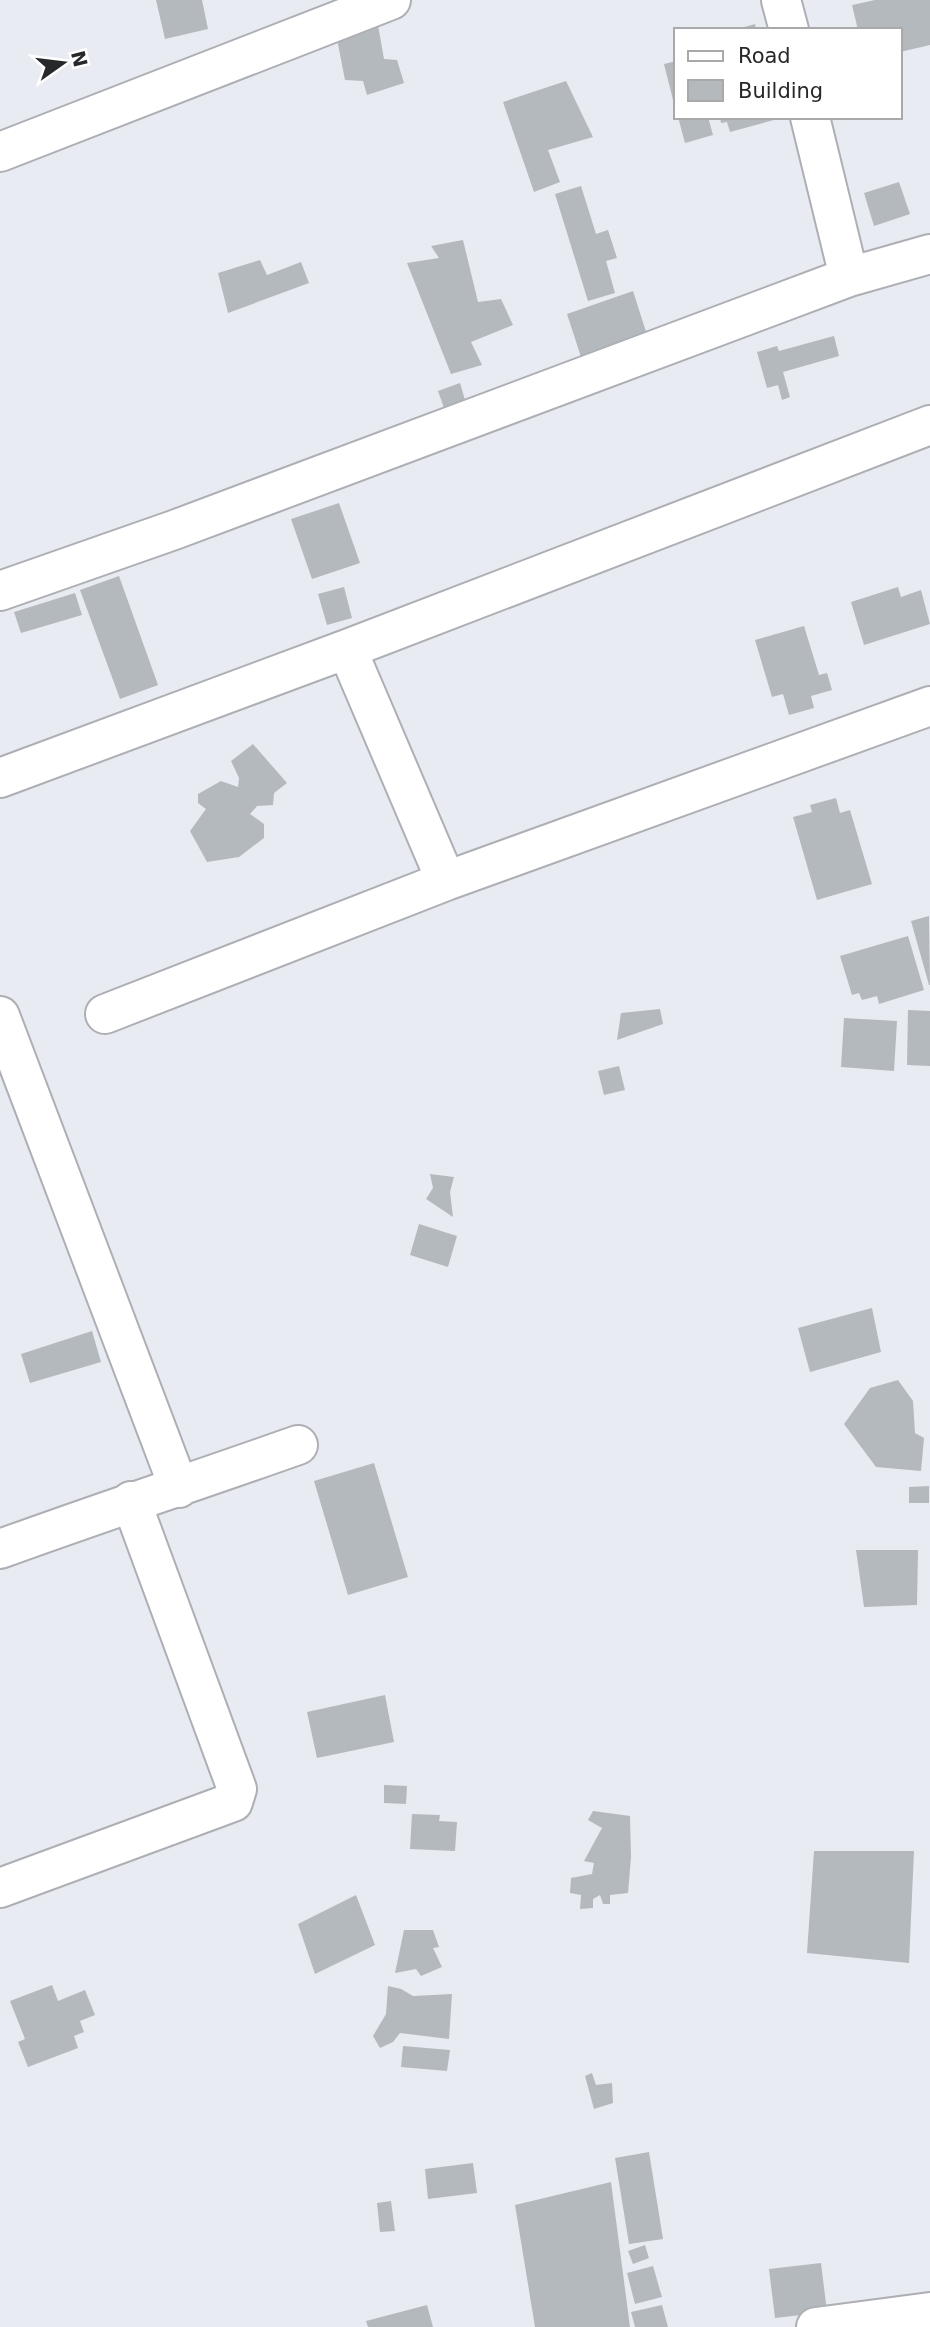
<svg xmlns="http://www.w3.org/2000/svg" width="930" height="2327" font-family="'DejaVu Sans',sans-serif">
	<style>
		.building { fill: #b4b9be }
		.lines { fill: none; stroke-linecap: round; stroke-linejoin: round }
		.minor-casing { stroke: #adafb5; stroke-width: 42 }
		.minor { stroke: #fff; stroke-width: 38 }
	</style>
	<rect width="100%" height="100%" fill="#e9ebf2"/>
	<path class="building" d="M156,0H202L208,29L165,39Z
		M875,0H930V45L900,52V30H858L852,5Z
		M755,24L756,30H737V29Z
		M378,25L384,59L397,60L404,83L367,95L363,81L345,80L337,39Z
		M676,61V108H675L664,64Z
		M566,81L593,137L548,150L560,182L534,192L503,102Z
		M678,117H708L713,135L685,143Z
		M720,117H780L781,118L730,132L727,122L721,123Z
		M899,182L910,214L874,226L864,193Z
		M581,186L596,234L608,230L617,258L606,261L615,293L588,301L555,194Z
		M463,240L478,302L501,299L513,325L471,342L482,365L451,374L407,263L439,258L431,246Z
		M260,260L267,275L301,262L309,283L228,313L218,273Z
		M633,291L648,338L582,360L567,314Z
		M834,336L839,356L783,372L790,397L782,400L778,385L767,388L757,352L777,346L779,351Z
		M460,383L465,400L444,408L438,391Z
		M339,503L360,563L312,579L291,519Z
		M119,576L158,685L120,699L80,590Z
		M344,587L352,618L327,625L318,594Z
		M898,587L901,597L921,590L930,624L864,645L851,602Z
		M75,593L82,615L21,633L14,612Z
		M804,626L819,675L827,673L832,690L811,696L814,708L789,715L783,694L772,697L755,640Z
		M253,744L287,783L274,793L273,805L257,806L250,814L264,824V838L239,857L207,862L190,831L206,809L198,803V794L221,781L238,787L239,778L231,761Z
		M836,798L840,813L850,810L872,884L817,900L793,817L812,812L810,805Z
		M929,916L930,985H929L911,921Z
		M908,936L924,990L879,1004L877,996L862,1000L859,993L852,995L840,956Z
		M660,1009L663,1024L617,1040L621,1013Z
		M908,1010L930,1011V1066L907,1065Z
		M844,1018L897,1021L894,1071L841,1067Z
		M619,1066L625,1090L604,1095L598,1071Z
		M430,1174L454,1177L450,1192L453,1217L426,1199L433,1188Z
		M419,1224L457,1236L448,1267L410,1255Z
		M872,1308L881,1352L810,1372L798,1328Z
		M92,1331L101,1362L30,1383L21,1354Z
		M898,1380L913,1401L915,1433L924,1438L921,1471L876,1467L844,1424L870,1388Z
		M374,1463L408,1577L348,1595L314,1481Z
		M929,1486V1503H909V1487Z
		M856,1550H918L917,1605L864,1607Z
		M385,1695L394,1742L317,1758L307,1712Z
		M384,1785L407,1786L406,1804L384,1803Z
		M593,1811L630,1816L631,1857L628,1893L610,1895V1904H603L600,1895L593,1899V1908L580,1909L581,1895L570,1893L571,1878L592,1874L594,1863L584,1861L602,1828L588,1820Z
		M412,1814L440,1815L439,1821L457,1822L455,1851L410,1849Z
		M814,1851H914L909,1963L807,1953Z
		M356,1895L375,1945L315,1974L298,1924Z
		M404,1930H433L439,1947L433,1948L442,1967L421,1976L416,1969L395,1973Z
		M52,1985L58,2001L85,1990L95,2015L80,2021L84,2032L74,2036L78,2048L28,2067L18,2042L25,2039L10,2001Z
		M388,1986L401,1989L413,1996L452,1994L449,2039L400,2033L393,2042L380,2048L373,2036L386,2014Z
		M403,2046L450,2050L447,2071L401,2067Z
		M592,2073L596,2085L612,2083L613,2103L594,2109L585,2076Z
		M649,2152L663,2239L629,2244L615,2158Z
		M473,2163L477,2193L428,2199L425,2169Z
		M611,2182L630,2327H535L515,2205Z
		M391,2201L395,2231L380,2232L377,2203Z
		M645,2245L649,2258L633,2264L628,2251Z
		M821,2263L827,2312L775,2318L769,2269Z
		M653,2266L662,2297L635,2304L627,2273Z
		M427,2305L433,2327H368L366,2321Z
		M662,2305L668,2327H635L631,2312Z"/>
	<g class="lines">
		<defs>
			<path id="minor" d="M781,0L789,30
				M810,117L849,277
				M0,152L391,0
				M0,591L174,530L849,277L930,254
				M347,649L446,881
				M0,778L347,649L930,425
				M105,1014L446,881L930,706
				M0,1016L179,1488
				M0,1549C99,1513 199,1480 298,1445
				M0,1888L233,1802L237,1789L131,1501
				M816,2327L930,2312"/>
		</defs>
		<use href="#minor" class="minor-casing"/>
		<use href="#minor" class="minor"/>
	</g>
	<rect x="674" y="28" width="228" height="91" fill="#ffffff" stroke="#a9a9aa" stroke-width="2"/>
	<rect x="688" y="51" width="35" height="10" fill="#ffffff" stroke="#a9a9aa" stroke-width="2"/>
	<text x="738" y="63" font-size="21" fill="#27282a">Road</text>
	<rect x="688" y="80" width="35" height="21" fill="#b4b9be" stroke="#a9a9aa" stroke-width="2"/>
	<text x="738" y="98" font-size="21" fill="#27282a">Building</text>
	<g transform="translate(63 63) rotate(76)" stroke="#ffffff" stroke-width="5" paint-order="stroke">
	<path d="M0-5L12 26L0 18L-12 26Z" fill="#27282a"/>
	<text y="-10" font-size="19" font-weight="bold" text-anchor="middle" fill="#27282a">N</text>
	</g>
</svg>
